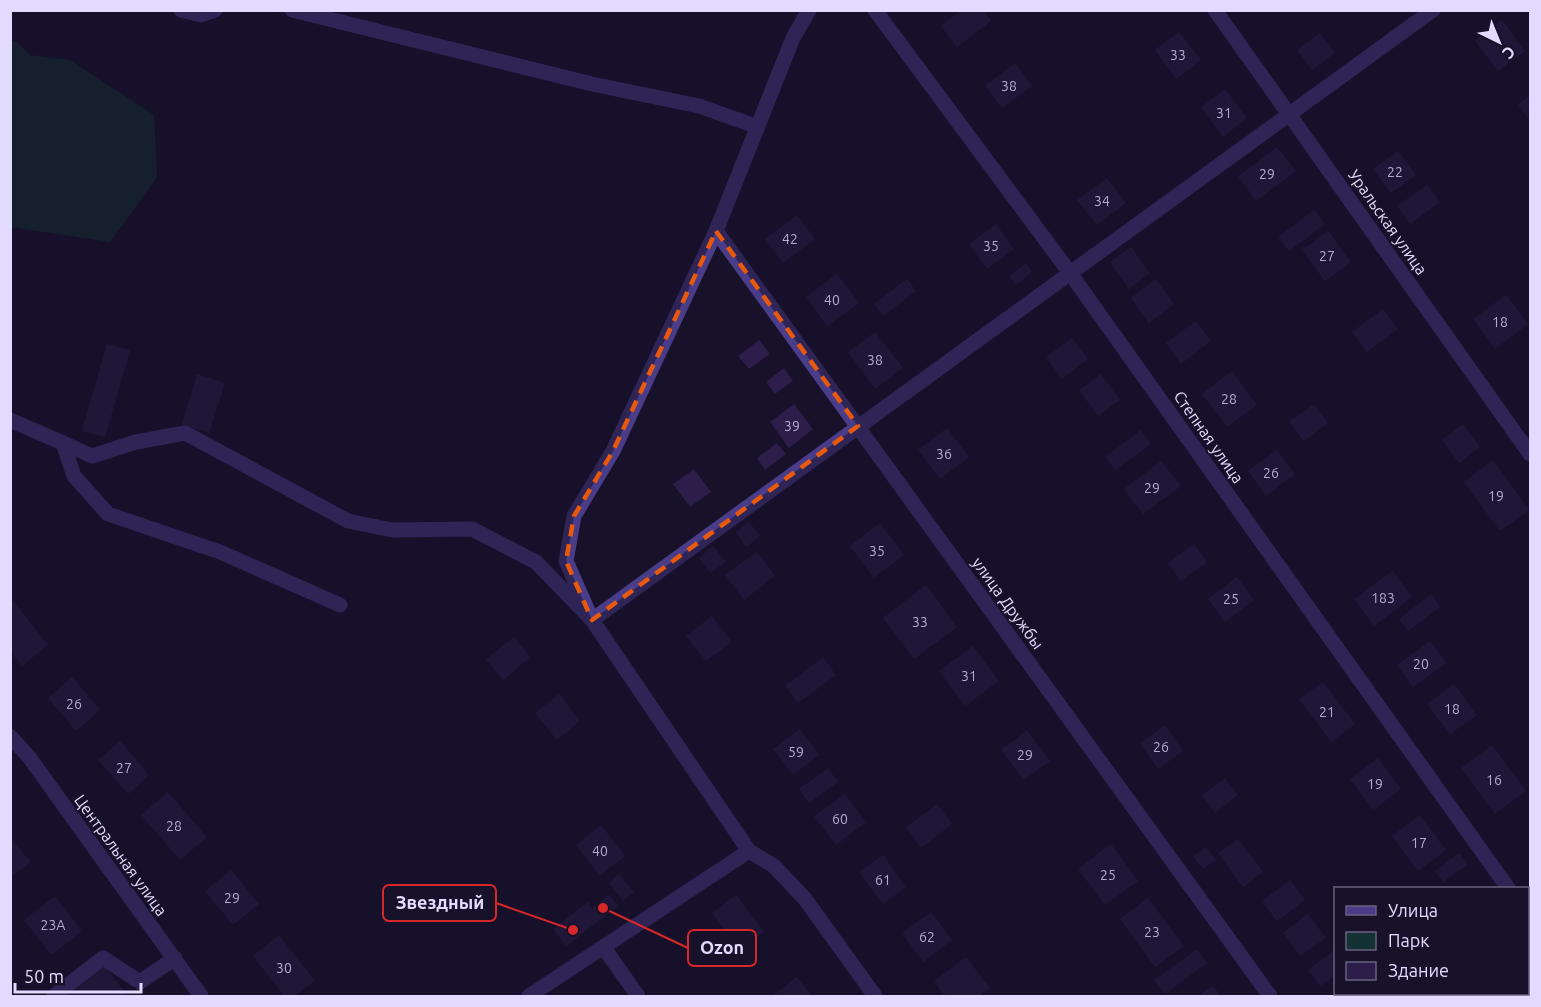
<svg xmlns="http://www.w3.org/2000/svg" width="1541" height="1007" font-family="Ubuntu,sans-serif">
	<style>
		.green { fill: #143134 }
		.building { fill: #2c1d4b }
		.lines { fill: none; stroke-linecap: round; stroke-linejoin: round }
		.minor { stroke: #493c89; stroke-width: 15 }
		.marked { fill: none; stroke: #e8590c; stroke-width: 4.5; stroke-dasharray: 12 8; stroke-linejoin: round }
		.labels { text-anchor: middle; stroke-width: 4.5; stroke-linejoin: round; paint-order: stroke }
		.number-label { font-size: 14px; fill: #b5abd2 }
		.street-label { font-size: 16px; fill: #e3daff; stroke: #18112a }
		.leader { fill: none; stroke: #d62828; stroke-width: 2 }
		.callout-dot { fill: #d62828; stroke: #18112a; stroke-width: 2 }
		.callout { fill: #18112a; stroke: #d62828; stroke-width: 2 }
		.callout-label { font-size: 18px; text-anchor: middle; font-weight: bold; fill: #e3daff }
	</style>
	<rect width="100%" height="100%" fill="#18112a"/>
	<path class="green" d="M11,40L15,41L30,55L70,60L154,115L157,177L110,242L11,227Z"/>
	<path class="building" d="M961,10H983L991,21L957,47L941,26Z
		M1502,20L1525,51L1498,71L1475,41Z
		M1179,32L1201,60L1176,79L1155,50Z
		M1320,33L1335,53L1312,70L1297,50Z
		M1015,63L1032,86L1002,108L985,86Z
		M1225,89L1247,118L1223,137L1201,107Z
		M1530,95V121L1518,104Z
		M1277,147L1296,171L1256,201L1238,176Z
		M1398,151L1416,175L1391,193L1373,169Z
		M1107,178L1126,203L1097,225L1077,200Z
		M1427,185L1440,202L1410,224L1397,206Z
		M1314,210L1325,224L1289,251L1278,237Z
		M797,215L815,239L783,263L765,239Z
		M996,224L1014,249L987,269L969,244Z
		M1328,231L1351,262L1325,281L1302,250Z
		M1131,247L1150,273L1129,289L1110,262Z
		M1026,263L1032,272L1016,285L1009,276Z
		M837,274L859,303L827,326L806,297Z
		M907,279L916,291L883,316L874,304Z
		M1156,279L1174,304L1149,323L1131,298Z
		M1506,295L1528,324L1495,349L1473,319Z
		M1383,309L1398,329L1367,352L1352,332Z
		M1196,321L1211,341L1181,364L1166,343Z
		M875,332L903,368L875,389L848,352Z
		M1072,338L1088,359L1062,379L1046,357Z
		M759,340L770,354L749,369L738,356Z
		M107,344L130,350L105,437L82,431Z
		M784,368L793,381L775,394L766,382Z
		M1232,371L1257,405L1227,427L1202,394Z
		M197,374L225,383L209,433L182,425Z
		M1101,374L1120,400L1098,416L1079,390Z
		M794,404L813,429L789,448L770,422Z
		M1314,404L1328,423L1304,441L1289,422Z
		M1463,424L1480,447L1459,463L1442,440Z
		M947,428L969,457L940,479L918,450Z
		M1141,430L1151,444L1115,470L1105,457Z
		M777,443L786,454L765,470L757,458Z
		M1277,450L1295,474L1266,496L1248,471Z
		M1493,460L1529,510L1500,531L1464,482Z
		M1161,461L1181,486L1143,514L1124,489Z
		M694,469L711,492L690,507L673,484Z
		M749,522L760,536L746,547L736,532Z
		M880,523L904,555L874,578L850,546Z
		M1194,544L1207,562L1181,581L1168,563Z
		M713,546L726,562L710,573L699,558Z
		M757,552L775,576L744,600L725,575Z
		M1393,571L1412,597L1374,626L1354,599Z
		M1237,577L1254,600L1225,622L1208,599Z
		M926,585L957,627L914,659L883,618Z
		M1431,594L1440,607L1408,631L1399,619Z
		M13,601L48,645L22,666L10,651V603Z
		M712,616L732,642L706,661L686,636Z
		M514,637L530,657L503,680L486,659Z
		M1430,641L1446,663L1413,687L1397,665Z
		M973,646L999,681L965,706L939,671Z
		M823,657L836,675L798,703L785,686Z
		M72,677L100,710L76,731L48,698Z
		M1323,682L1355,724L1331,742L1299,699Z
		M1454,684L1477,715L1450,734L1427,704Z
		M559,694L580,721L557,740L535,713Z
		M1165,725L1183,751L1158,769L1140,743Z
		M800,729L819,755L793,775L773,749Z
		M1027,730L1050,761L1024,780L1001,750Z
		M120,741L149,775L128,794L98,760Z
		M1492,745L1526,791L1495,814L1461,768Z
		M1378,758L1401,789L1373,810L1350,779Z
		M828,768L838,782L809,803L799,789Z
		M1225,778L1238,795L1215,813L1202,795Z
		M168,792L207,837L180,860L141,815Z
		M845,794L866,822L836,845L814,816Z
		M937,804L952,824L921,848L906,827Z
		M1420,815L1446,850L1418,871L1392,836Z
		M601,825L625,856L600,876L576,845Z
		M10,838L31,862L10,878Z
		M1238,839L1263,872L1243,887L1218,853Z
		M1111,844L1138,881L1105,905L1078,869Z
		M1206,847L1216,860L1203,869L1193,856Z
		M1459,853L1468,864L1443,882L1435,871Z
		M883,855L906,887L883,904L859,872Z
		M231,870L259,904L233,925L205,891Z
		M619,874L634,892L623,901L609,883Z
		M1290,880L1305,900L1277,921L1262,901Z
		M609,895L618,906L566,946L553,929L588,902L592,908Z
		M736,895L764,932L740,950L712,913Z
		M55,896L82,931L51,955L24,920Z
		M1148,898L1184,946L1155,967L1120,919Z
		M931,912L952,940L923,962L902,933Z
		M1308,914L1326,938L1300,956L1283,933Z
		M279,935L315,981L295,996H284L253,956Z
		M1197,949L1207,963L1165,994L1154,980Z
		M1336,949V975L1320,986L1308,970Z
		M966,957L990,988L979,996H945L934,981Z
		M105,967L128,996H68Z
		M797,977L812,996H772Z
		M1213,986L1221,996H1198Z"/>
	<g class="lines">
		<path class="minor" d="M181,10L201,15L215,10
			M292,10L592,84L699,106L758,127
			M809,10L793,38L716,231L613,451L574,516L566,561L592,620L749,851L774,866L805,899L875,996
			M875,10L1070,273L1508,888
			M1215,10L1530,454
			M716,231L1270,996
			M10,420L63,443L74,476L108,514L220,552L340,605
			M63,443L92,456L136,442L185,433L348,521L392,530L472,529L536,562L592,620L1433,10
			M10,736L29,757L201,996
			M1528,915L1530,919
			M604,948L638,996
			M54,996L103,958L140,982L175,958
			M529,996L749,851"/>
	</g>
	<path d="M0 0H1541V1007H0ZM716,231L858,426L592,620L566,561L574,516L613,451Z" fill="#18112a" fill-opacity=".55" fill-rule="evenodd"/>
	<path class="marked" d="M716,231L858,426L592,620L566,561L574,516L613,451Z"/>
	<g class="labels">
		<g class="number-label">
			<text x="1178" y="60">33</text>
			<text x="1009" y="91">38</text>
			<text x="1224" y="118">31</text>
			<text x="1395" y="177">22</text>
			<text x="1267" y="179">29</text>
			<text x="1102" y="206">34</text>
			<text x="790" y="244">42</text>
			<text x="991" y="251">35</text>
			<text x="1327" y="261">27</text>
			<text x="832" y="305">40</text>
			<text x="1500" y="327">18</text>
			<text x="875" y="365">38</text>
			<text x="1229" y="404">28</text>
			<text x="792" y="431">39</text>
			<text x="944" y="459">36</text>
			<text x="1271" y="478">26</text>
			<text x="1152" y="493">29</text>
			<text x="1496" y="501">19</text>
			<text x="877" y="556">35</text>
			<text x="1383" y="603">183</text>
			<text x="1231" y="604">25</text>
			<text x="920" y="627">33</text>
			<text x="1421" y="669">20</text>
			<text x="969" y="681">31</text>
			<text x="74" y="709">26</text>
			<text x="1452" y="714">18</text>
			<text x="1327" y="717">21</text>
			<text x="1161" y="752">26</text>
			<text x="796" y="757">59</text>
			<text x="1025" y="760">29</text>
			<text x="124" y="773">27</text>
			<text x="1494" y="785">16</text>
			<text x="1375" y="789">19</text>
			<text x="840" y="824">60</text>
			<text x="174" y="831">28</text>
			<text x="1419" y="848">17</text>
			<text x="600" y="856">40</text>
			<text x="1108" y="880">25</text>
			<text x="883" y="885">61</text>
			<text x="232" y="903">29</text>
			<text x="53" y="930">23А</text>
			<text x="1152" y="937">23</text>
			<text x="927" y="942">62</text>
			<text x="284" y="973">30</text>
		</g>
		<g class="street-label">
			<text transform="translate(1388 222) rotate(55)" y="6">Уральская улица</text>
			<text transform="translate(1209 437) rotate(55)" y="6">Степная улица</text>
			<text transform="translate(1008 603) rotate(54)" y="6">улица Дружбы</text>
			<text transform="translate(121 855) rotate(54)" y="6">Центральная улица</text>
		</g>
	</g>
	<path class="leader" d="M573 930L496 903M603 908L688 948"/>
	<g class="callout-dot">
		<circle cx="573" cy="930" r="6"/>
		<circle cx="603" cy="908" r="6"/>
	</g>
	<g class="callout">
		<rect x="383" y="885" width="113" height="36" rx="6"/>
		<rect x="688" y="930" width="68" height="36" rx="6"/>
	</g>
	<g class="callout-label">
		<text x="440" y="909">Звездный</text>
		<text x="722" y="954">Ozon</text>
	</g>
	<rect width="1541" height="1007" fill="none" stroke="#e3daff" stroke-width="24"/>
	<rect x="1334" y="887" width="195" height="108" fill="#18112a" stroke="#69617f" stroke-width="1.5"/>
	<rect x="1346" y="906" width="30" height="9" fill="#493c89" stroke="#69617f" stroke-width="1.5"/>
	<text x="1388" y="917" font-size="18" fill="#e3daff">Улица</text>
	<rect x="1346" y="932" width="30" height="18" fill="#143134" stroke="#69617f" stroke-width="1.5"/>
	<text x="1388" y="947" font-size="18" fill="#e3daff">Парк</text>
	<rect x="1346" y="962" width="30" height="18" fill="#2c1d4b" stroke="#69617f" stroke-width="1.5"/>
	<text x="1388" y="977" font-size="18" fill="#e3daff">Здание</text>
	<g transform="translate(1499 42) rotate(137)" stroke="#18112a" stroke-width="4.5" paint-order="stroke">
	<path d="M0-4.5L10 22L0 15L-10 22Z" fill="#e3daff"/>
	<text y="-9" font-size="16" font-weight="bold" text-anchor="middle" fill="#e3daff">С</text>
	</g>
	<path d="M15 983v9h126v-9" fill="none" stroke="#e3daff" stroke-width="3"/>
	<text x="24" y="983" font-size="18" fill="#e3daff" stroke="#18112a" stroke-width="4.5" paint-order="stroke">50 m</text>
</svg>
